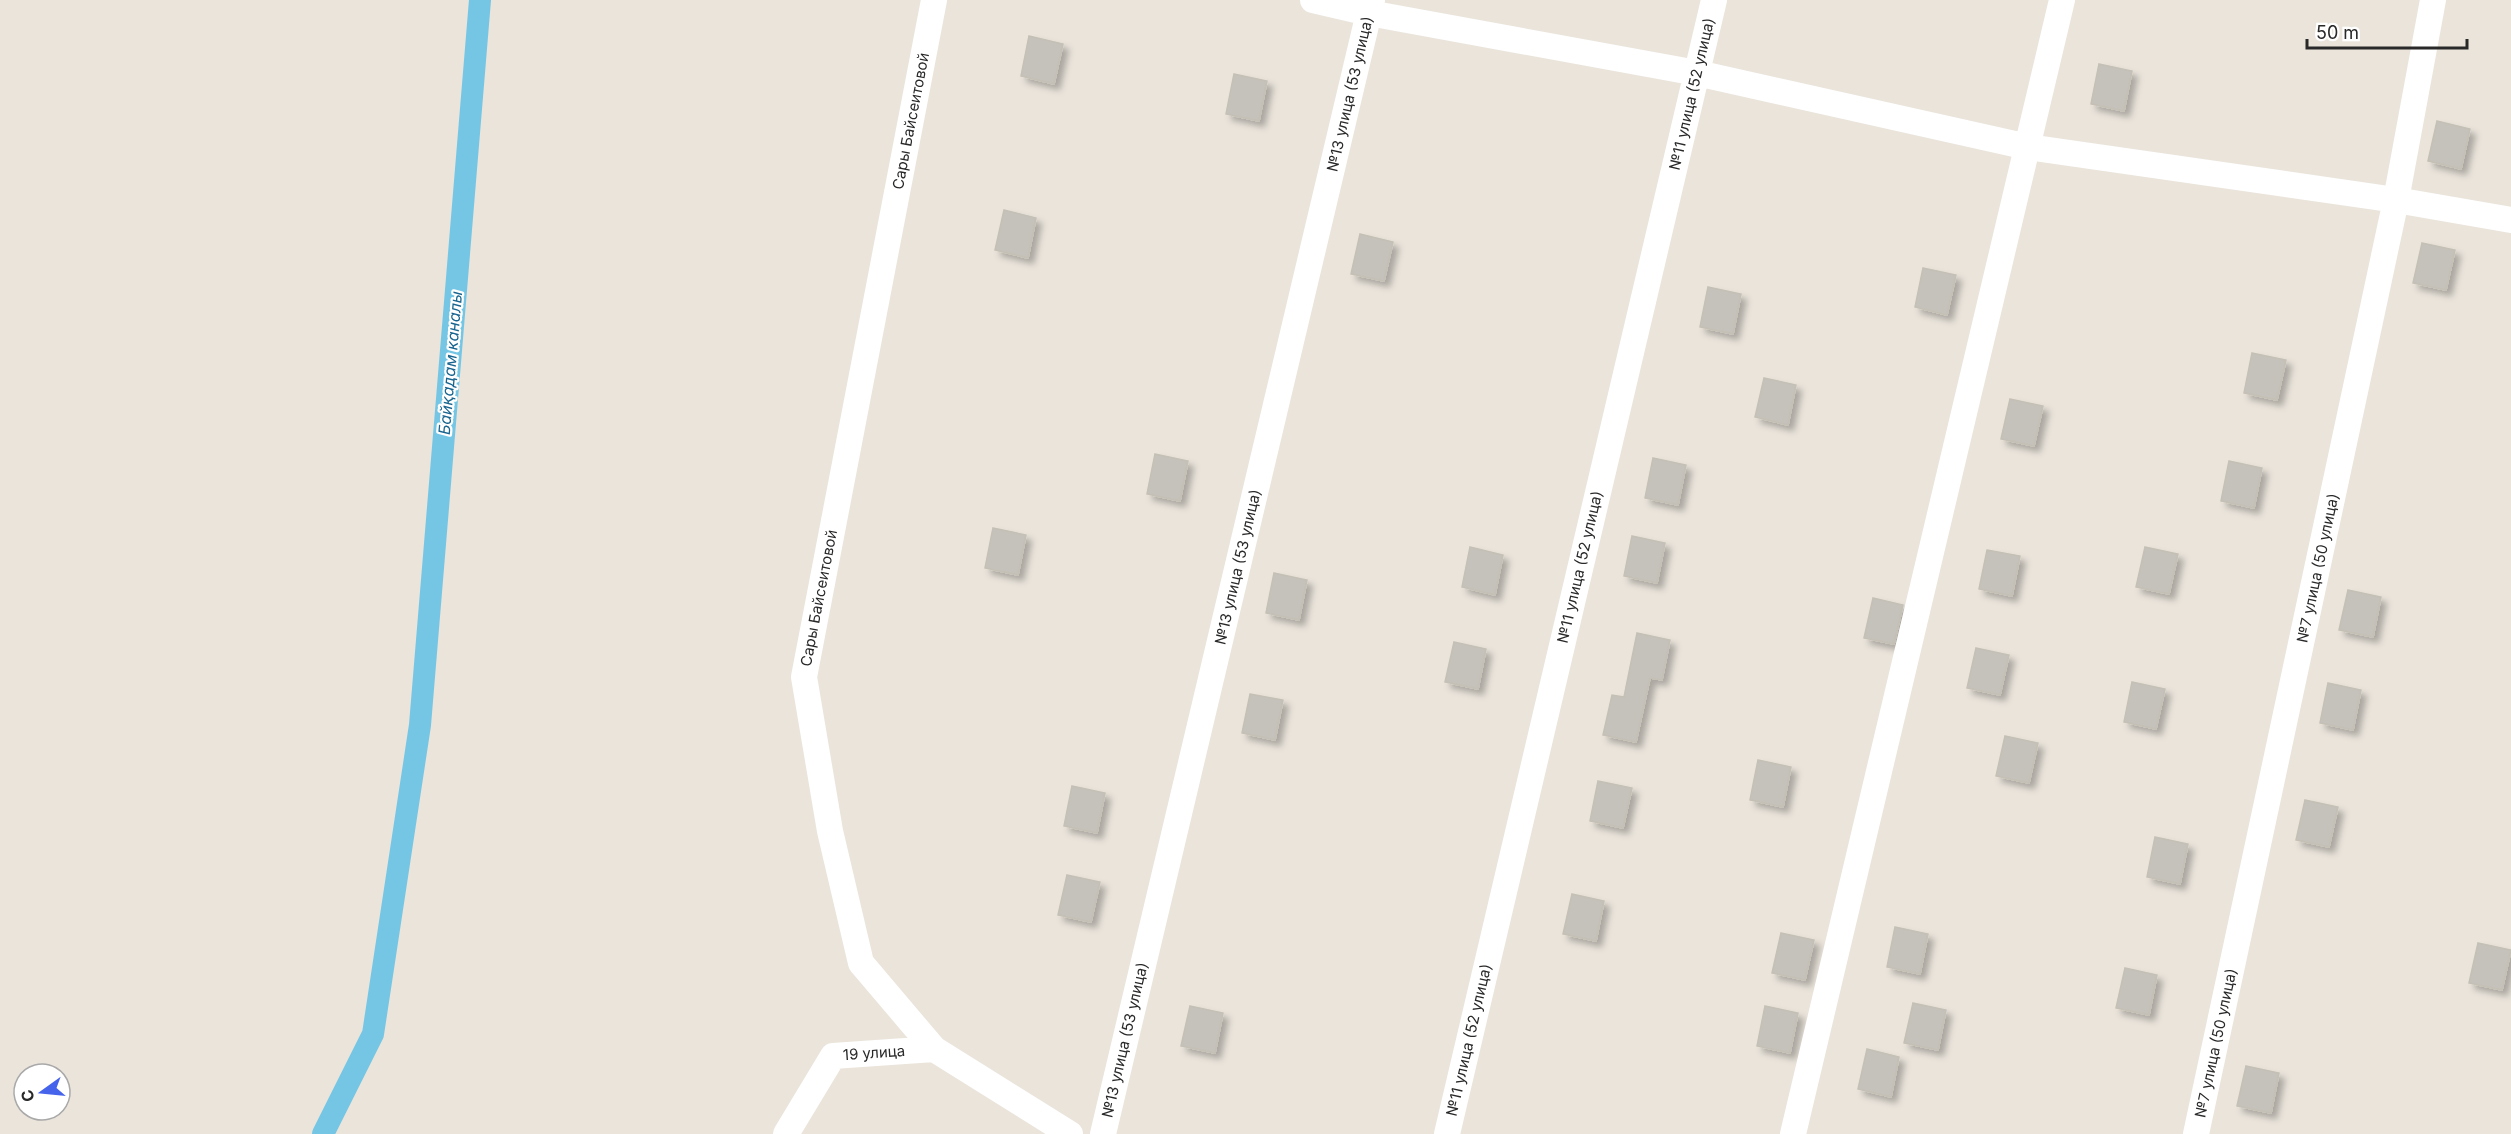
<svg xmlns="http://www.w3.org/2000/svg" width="2511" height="1134" font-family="Inter,sans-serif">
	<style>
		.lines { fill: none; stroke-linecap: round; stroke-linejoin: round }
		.canal { stroke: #75c6e5; stroke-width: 22 }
		.building { fill: #c5c1bb; stroke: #c5c0b5; stroke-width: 1.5; filter: url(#shadow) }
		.minor { stroke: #fff; stroke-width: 26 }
		.labels { text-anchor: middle; stroke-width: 4.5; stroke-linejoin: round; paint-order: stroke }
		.street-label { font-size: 15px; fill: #292929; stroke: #fff }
		.water-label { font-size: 16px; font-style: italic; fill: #17648f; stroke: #fff }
	</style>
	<defs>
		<filter id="shadow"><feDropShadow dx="5.5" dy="5.5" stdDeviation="3" flood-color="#0004"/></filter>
	</defs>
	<rect width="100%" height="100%" fill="#eae4db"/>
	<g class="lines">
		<path class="canal" d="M323,1134L373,1034L420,725L480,0"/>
	</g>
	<path class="building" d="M1029,36L1063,44L1054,84L1021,76Z
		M2099,64L2132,71L2124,111L2091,104Z
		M1234,74L1267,81L1259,121L1226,114Z
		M2437,121L2470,129L2461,169L2428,161Z
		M1004,210L1036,218L1028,258L995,250Z
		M1360,234L1393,242L1384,281L1351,274Z
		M2422,243L2455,250L2446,290L2413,283Z
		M1923,268L1956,275L1947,315L1915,307Z
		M1708,287L1741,294L1733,334L1700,327Z
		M2252,353L2286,360L2277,400L2244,393Z
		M1764,378L1796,385L1788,425L1755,417Z
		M2010,399L2043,406L2034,446L2001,439Z
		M1155,454L1188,461L1180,501L1147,494Z
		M1653,458L1686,465L1678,505L1645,498Z
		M2229,461L2262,468L2254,508L2221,501Z
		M993,528L1026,535L1018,575L985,568Z
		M1632,536L1665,543L1657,583L1624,576Z
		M1470,547L1503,555L1495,595L1462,587Z
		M2145,547L2178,554L2169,594L2136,587Z
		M1987,550L2020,556L2012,596L1979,589Z
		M1274,573L1307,580L1299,620L1266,613Z
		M2348,590L2381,597L2373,637L2339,630Z
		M1873,598L1903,605L1894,644L1864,638Z
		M1637,633L1670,640L1662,680L1650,678L1636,742L1603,735L1612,695L1624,697Z
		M1454,642L1486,649L1478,689L1445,682Z
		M1976,648L2009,655L2000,695L1967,688Z
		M2132,682L2165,689L2156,729L2124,722Z
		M2328,683L2361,690L2353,730L2320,723Z
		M1250,694L1283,700L1275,740L1242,733Z
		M2005,736L2038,743L2029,783L1996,776Z
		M1758,760L1791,767L1783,807L1750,800Z
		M1598,781L1632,788L1623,828L1590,821Z
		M1072,786L1105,793L1097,833L1064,826Z
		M2305,800L2338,807L2329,847L2296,840Z
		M2155,837L2188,844L2180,884L2147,877Z
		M1067,875L1100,882L1091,922L1058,915Z
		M1572,894L1604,901L1596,941L1563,934Z
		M1895,927L1928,934L1920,974L1887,967Z
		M1781,933L1814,940L1805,980L1772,973Z
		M2478,943L2511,950L2502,990L2469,983Z
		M2125,968L2157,975L2149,1015L2116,1008Z
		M1913,1003L1946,1010L1938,1050L1904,1043Z
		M1190,1006L1223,1013L1215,1053L1181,1046Z
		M1765,1006L1798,1013L1790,1053L1757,1046Z
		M1867,1049L1899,1057L1891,1097L1858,1089Z
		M2246,1066L2279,1073L2271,1113L2237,1106Z"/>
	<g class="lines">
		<path class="minor" d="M934,0L804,677L830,831L861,963L934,1049L1070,1134
			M1313,0L1369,13L1697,73L2028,147L2396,200L2511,220
			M786,1134L833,1056L934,1049
			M1103,1134L1372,0
			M1447,1134L1714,0
			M1793,1134L2062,0
			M2196,1134L2396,200L2433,0"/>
	</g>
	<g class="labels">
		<g class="street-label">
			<text transform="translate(1350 94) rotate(-77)" y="5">№13 улица (53 улица)</text>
			<text transform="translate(1692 94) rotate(-77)" y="5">№11 улица (52 улица)</text>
			<text transform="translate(911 121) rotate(-79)" y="5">Сары Байсеитовой</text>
			<text transform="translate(1238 567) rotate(-77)" y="5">№13 улица (53 улица)</text>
			<text transform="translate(1580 567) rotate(-77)" y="5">№11 улица (52 улица)</text>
			<text transform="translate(2318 568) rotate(-78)" y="5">№7 улица (50 улица)</text>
			<text transform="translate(819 598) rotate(-79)" y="5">Сары Байсеитовой</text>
			<text transform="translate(1125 1040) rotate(-77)" y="5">№13 улица (53 улица)</text>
			<text transform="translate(1469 1040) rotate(-77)" y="5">№11 улица (52 улица)</text>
			<text transform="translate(2216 1043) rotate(-78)" y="5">№7 улица (50 улица)</text>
			<text transform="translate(874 1053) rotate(-4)" y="5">19 улица</text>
		</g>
		<g class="water-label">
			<text transform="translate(450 363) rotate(-85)" y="6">Байқадам каналы</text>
		</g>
	</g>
	<g transform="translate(42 1092) rotate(255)"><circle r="28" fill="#ffffff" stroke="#a9a9a9" stroke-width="1.5"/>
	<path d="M0-4.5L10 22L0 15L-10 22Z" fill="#4663ec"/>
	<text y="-9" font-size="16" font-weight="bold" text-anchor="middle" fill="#292929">С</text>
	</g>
	<path d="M2307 39v9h160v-9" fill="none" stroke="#292929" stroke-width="3"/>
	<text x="2316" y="39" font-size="18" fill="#292929" stroke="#ffffff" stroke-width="4.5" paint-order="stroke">50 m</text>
</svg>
